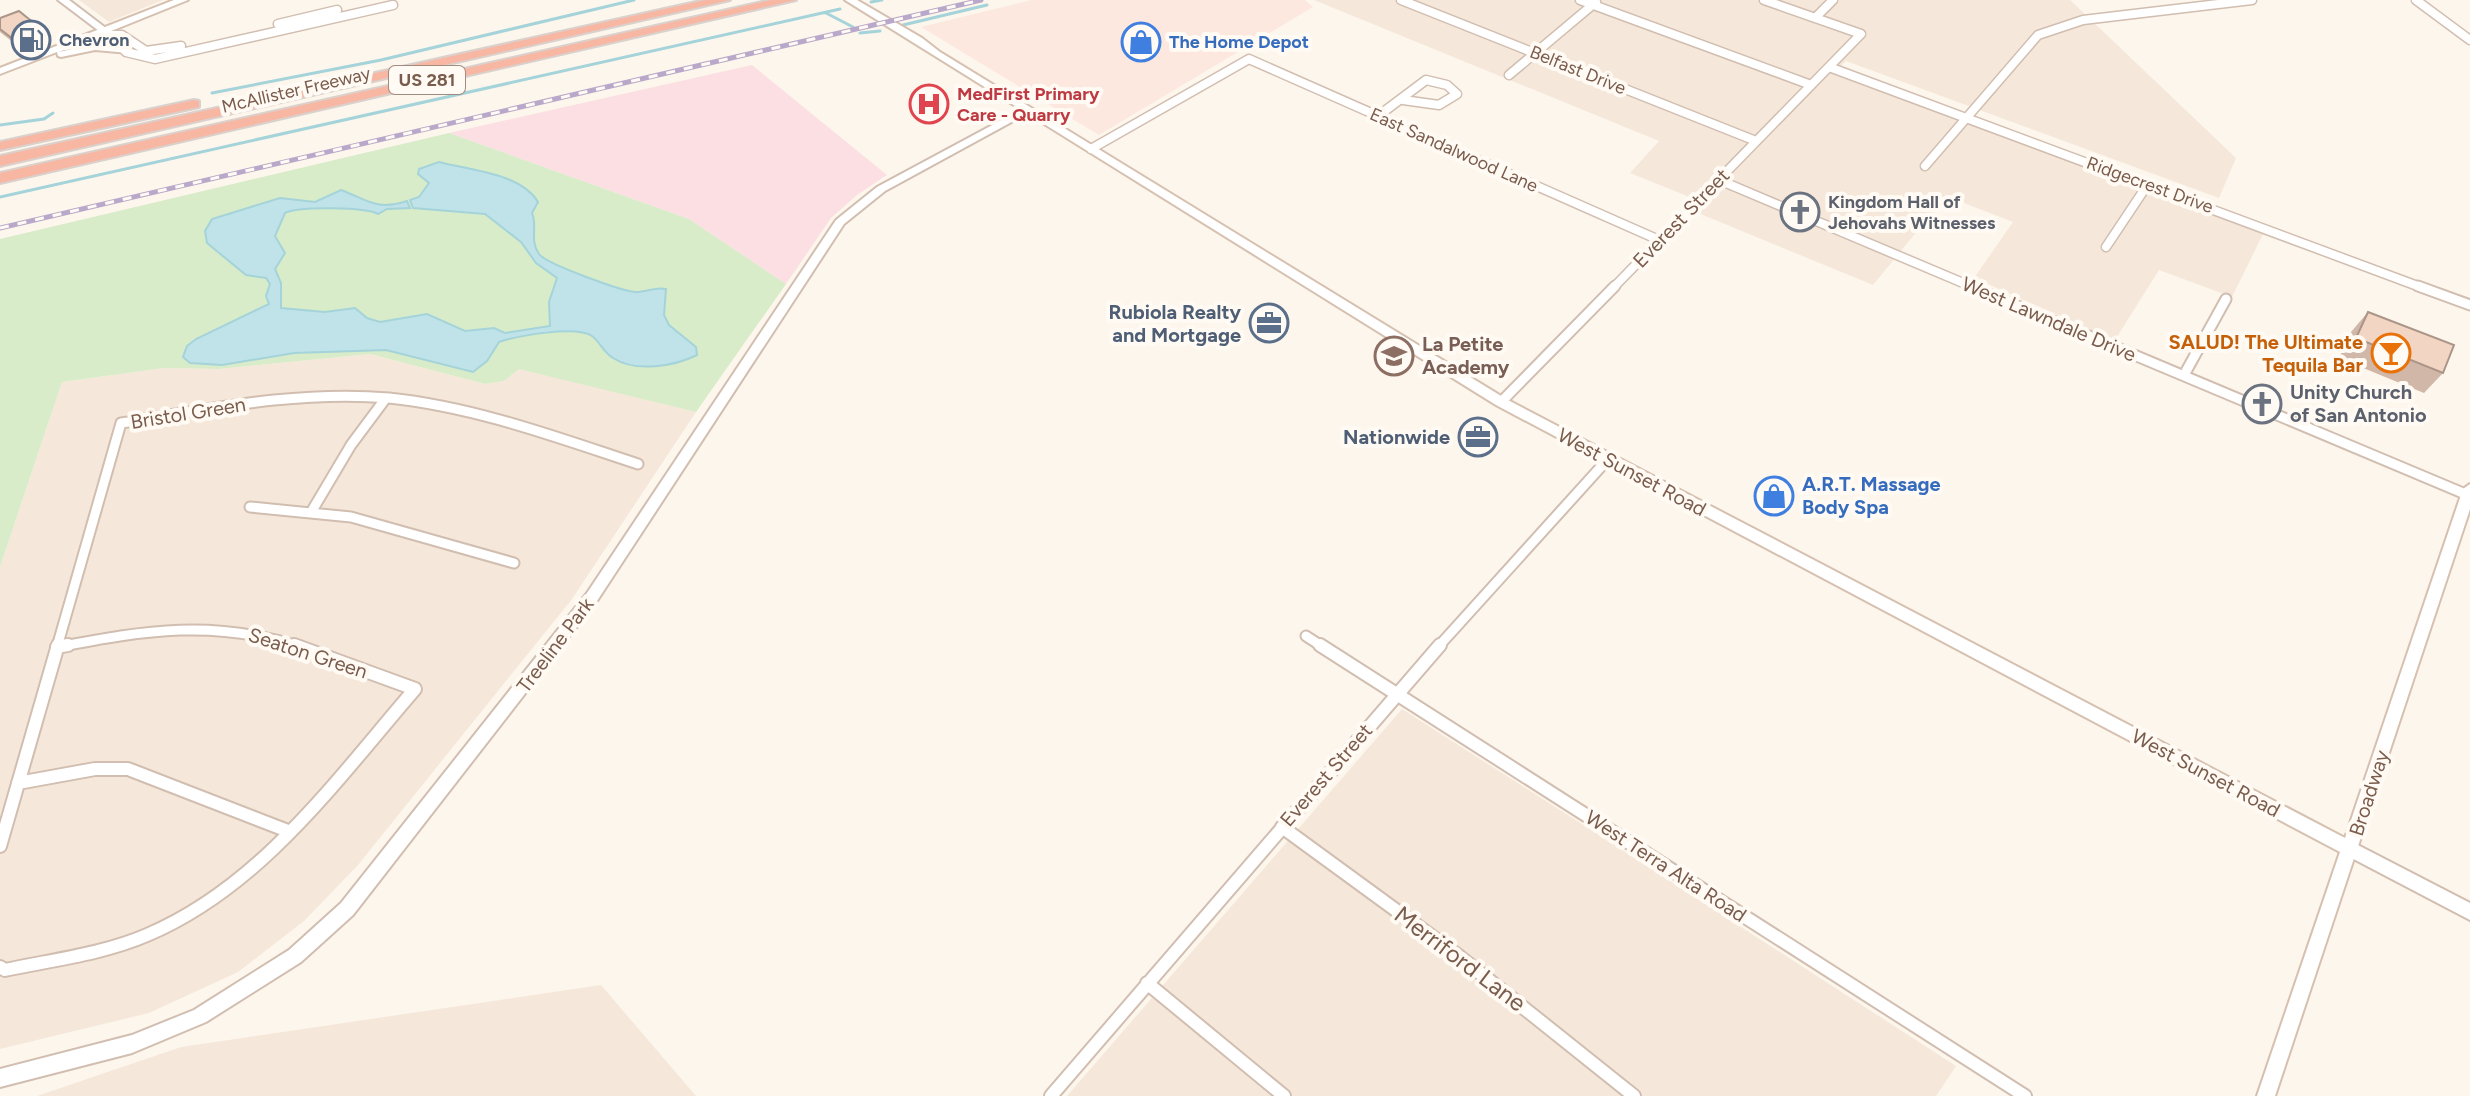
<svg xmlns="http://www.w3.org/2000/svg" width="2470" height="1096" font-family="Figtree,sans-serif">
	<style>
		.residential { fill: #f5e8da }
		.commercial { fill: #fde8e0 }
		.medical { fill: #fbdfe3 }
		.green { fill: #d8ecc9 }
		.water { fill: #bfe3e8; stroke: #a5d3da; stroke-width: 2 }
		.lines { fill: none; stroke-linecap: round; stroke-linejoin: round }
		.stream { stroke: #a5d3da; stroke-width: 3 }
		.minor-far2-casing { stroke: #d1beb0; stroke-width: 11 }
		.minor-far1-casing { stroke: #d1beb0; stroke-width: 13 }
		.minor-casing { stroke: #d1beb0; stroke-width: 16 }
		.tertiary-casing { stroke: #d1beb0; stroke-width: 4 }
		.secondary-casing { stroke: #d6c0b0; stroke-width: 4 }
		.motorway-casing { stroke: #dad1cd; stroke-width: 4 }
		.minor-far2 { stroke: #fff; stroke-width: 8 }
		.minor-far1 { stroke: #fff; stroke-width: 9 }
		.minor { stroke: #fff; stroke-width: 12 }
		.tertiary { fill: #fff; fill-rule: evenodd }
		.secondary { fill: #fff; fill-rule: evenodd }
		.motorway { fill: #f7b7a3; fill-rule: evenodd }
		.rail-casing { stroke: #b9a8c9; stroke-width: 5 }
		.rail { stroke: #fffaf3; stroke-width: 3; stroke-dasharray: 9; stroke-linecap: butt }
		.wall { fill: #d1b7a8 }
		.shaded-wall { fill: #aa9588 }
		.building { fill: #f3d5c3; stroke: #aa9588; stroke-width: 2 }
		.labels { text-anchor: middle; stroke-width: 8; stroke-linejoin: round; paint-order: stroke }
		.far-service-label { font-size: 18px; font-weight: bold; fill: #4e5e75; stroke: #fffaf3; text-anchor: start }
		.far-shop-label { font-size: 18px; font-weight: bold; fill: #366cbe; stroke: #fffaf3; text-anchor: start }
		.far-street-label { font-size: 18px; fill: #7a5c4d; stroke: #fffaf3 }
		.shield { fill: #fffaf3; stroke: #a28b7f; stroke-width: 2 }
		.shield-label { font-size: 18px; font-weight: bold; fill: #7a5c4d }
		.far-health-label { font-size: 18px; font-weight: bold; fill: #be3a42; stroke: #fffaf3; text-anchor: start }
		.far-worship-label { font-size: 18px; font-weight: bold; fill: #5b616d; stroke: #fffaf3; text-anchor: start }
		.street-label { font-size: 20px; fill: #7a5c4d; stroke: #fffaf3 }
		.service-label { font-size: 20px; font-weight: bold; fill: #4e5e75; stroke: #fffaf3; text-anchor: end }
		.food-label { font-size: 20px; font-weight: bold; fill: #c56008; stroke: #fffaf3; text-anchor: end }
		.education-label { font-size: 20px; font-weight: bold; fill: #785e54; stroke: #fffaf3; text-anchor: start }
		.worship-label { font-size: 20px; font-weight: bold; fill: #5b616d; stroke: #fffaf3; text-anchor: start }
		.shop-label { font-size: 20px; font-weight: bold; fill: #366cbe; stroke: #fffaf3; text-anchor: start }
		.near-street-label { font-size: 24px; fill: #7a5c4d; stroke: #fffaf3 }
	</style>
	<rect width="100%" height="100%" fill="#fdf6ec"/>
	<path class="residential" d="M79,0H163L109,22Z
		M1314,0H2070L2236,158L2219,198L1846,61L1833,74L2264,232L2232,297L2159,270L2115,340L1974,278L2013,222L1946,196L1873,285L1698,213L1707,204L1630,173L1659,141Z
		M370,354L485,384L504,381L519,368L696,412L572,599L358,865L304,921L238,972L149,1013L0,1049V567L62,382L164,368L219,369Z
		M1402,709L1585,826L1956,1066L1936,1096H1067Z
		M601,985L696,1096H37L181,1047Z"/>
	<path class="commercial" d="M1031,0H1305L1313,7L1099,135L921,27Z"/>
	<path class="medical" d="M752,65L887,175L857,195L831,218L786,284L689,219L449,133Z"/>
	<path class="green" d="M449,133L689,219L786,284L696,412L519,369L504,381L485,384L370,354L219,369L164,368L62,382L0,567V239Z"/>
	<path class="water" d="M439,162C468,170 521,173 538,202L532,213C538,227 529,240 539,254C546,264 624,292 636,292C647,292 654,287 666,289L664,315L669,325L696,347L697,355C675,366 636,373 613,358C604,353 600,342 592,336C576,325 517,336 499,342L487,361L473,372L386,350L294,353L222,365L190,363L183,357L187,346L196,339L269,304L266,296L270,284L266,278L246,275L207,243L205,231L212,219L280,198L315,202L341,190C368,200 376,211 407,201L410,208L387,209L378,214C366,207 298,206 285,213L275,236L285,253L275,269L281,283V308L325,312L355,308L367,318L380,322L427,314L465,331L494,328L505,333L550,326L549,302L557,278L536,263L521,242L485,214L413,208L410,200L419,197L429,183L418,174L419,169Z"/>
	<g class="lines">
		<path class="stream" d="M871,2L882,0
			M826,13L853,27
			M903,25L987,5
			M860,33L880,31
			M212,93L381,60L634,0
			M0,125L44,119L53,113
			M0,197L840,9"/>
		<defs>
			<path id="minor-far2" d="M1401,0L1756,141
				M1580,0L1811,85
				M2416,0L2470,40
				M1815,18L1833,0
				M278,24L337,10
				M106,32L126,52L155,59L393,5
				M109,35H122L146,51L181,46
				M1829,67L2423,288
				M1509,75L1596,2
				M1378,116L1426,80L1447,85L1457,94L1439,105L1403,100
				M1091,149L1249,59L1659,240
				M1925,166L2038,35L2083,20L2252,0
				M1719,180L1975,288
				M2106,247L2148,184
				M1613,288L1861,34L1764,0"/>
			<path id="minor-far1" d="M1970,286L2470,496
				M2418,286L2470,305
				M2184,375L2226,299
				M1501,402L1615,286
				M250,507L351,517L514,563
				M313,509L351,445L386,398
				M1306,636L1323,647
				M57,647L121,423C209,409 300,390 389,398C475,407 556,437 638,464
				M58,647C147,630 213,619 301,647
				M1438,647L1608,459"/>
			<path id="minor" d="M1320,645L2025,1096
				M57,647L68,645
				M18,783L95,769H128L288,831
				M1282,827L1460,957L1634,1096
				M0,846L58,645
				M0,967L5,970C52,960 103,954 147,935C261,887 337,779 415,689L294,645
				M1147,983L1284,1096
				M1051,1096L1440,645"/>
			<path id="tertiary" d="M58,0H69L111,32L103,34Z
				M1026,107L1030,108V112L885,191L844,224L597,601L353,915L301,962L206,1022L132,1053L0,1087V1069L132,1035L194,1010L289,950L341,903L587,593L836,220L877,187Z
				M2350,841L2470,903V920L2344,854L2342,849L2344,844Z"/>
			<path id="secondary" d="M174,0H188L59,52L95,44L129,49V53L95,50L61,57L58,56L57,52L0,74V68Z
				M845,0H857L922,38L940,52L1506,399L2345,838L2463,489L2470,484V509L2275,1096H2257L2340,852L1496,405Z"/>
			<path id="motorway" d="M705,0H730L0,166V156Z
				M771,0H796L0,183V173Z
				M194,100L199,101V107L0,150V142Z"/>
		</defs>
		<use href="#minor-far2" class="minor-far2-casing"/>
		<use href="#minor-far1" class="minor-far1-casing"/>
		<use href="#minor" class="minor-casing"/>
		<use href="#tertiary" class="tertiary-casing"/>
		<use href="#secondary" class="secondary-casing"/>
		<use href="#motorway" class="motorway-casing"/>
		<use href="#minor-far2" class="minor-far2"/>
		<use href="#minor-far1" class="minor-far1"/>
		<use href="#minor" class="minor"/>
		<use href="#tertiary" class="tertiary"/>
		<use href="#secondary" class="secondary"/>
		<use href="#motorway" class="motorway"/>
		<defs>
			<path id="rail" d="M0,228L981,0"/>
		</defs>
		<use href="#rail" class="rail-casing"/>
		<use href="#rail" class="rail"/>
	</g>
	<path class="wall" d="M0,18L40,28L46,37L19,47L0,32Z
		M2368,312L2443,373L2424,393L2339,358L2351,332Z"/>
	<path class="shaded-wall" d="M40,28L46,37L19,47L13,39Z"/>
	<path class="building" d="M19,11L40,28L13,39L0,29V18Z
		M2368,312L2454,345L2443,373L2356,338Z"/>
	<defs>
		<symbol id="fuel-ring" viewBox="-11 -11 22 22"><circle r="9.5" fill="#fffaf3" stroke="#5c6f8a" stroke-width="1.5"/><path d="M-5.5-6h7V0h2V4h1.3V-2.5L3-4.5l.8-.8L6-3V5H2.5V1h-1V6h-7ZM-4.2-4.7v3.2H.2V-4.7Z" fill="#5c6f8a"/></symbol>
		<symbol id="shop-ring" viewBox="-11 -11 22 22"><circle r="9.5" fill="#fffaf3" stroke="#3f7fe0" stroke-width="1.5"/><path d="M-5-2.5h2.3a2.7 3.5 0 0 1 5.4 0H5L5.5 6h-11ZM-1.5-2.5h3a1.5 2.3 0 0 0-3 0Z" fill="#3f7fe0"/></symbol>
		<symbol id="hospital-ring" viewBox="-11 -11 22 22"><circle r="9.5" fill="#fffaf3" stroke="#e0444e" stroke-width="1.5"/><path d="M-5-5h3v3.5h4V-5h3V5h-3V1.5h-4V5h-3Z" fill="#e0444e"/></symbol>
		<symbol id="church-ring" viewBox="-11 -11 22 22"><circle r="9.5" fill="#fffaf3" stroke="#6b7280" stroke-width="1.5"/><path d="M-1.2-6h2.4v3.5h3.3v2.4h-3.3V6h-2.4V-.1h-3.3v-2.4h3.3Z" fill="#6b7280"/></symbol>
		<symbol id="office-ring" viewBox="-11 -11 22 22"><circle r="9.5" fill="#fffaf3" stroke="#5c6f8a" stroke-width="1.5"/><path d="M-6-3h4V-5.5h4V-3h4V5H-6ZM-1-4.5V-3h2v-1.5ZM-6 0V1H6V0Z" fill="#5c6f8a"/></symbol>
		<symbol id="bar-ring" viewBox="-11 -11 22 22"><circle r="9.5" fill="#fffaf3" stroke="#e8710a" stroke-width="1.5"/><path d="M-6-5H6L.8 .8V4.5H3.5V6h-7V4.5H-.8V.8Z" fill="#e8710a"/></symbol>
		<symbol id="school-ring" viewBox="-11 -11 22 22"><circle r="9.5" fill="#fffaf3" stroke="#8d6e63" stroke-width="1.5"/><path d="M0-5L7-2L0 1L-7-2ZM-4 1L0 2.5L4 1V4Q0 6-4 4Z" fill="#8d6e63"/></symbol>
	</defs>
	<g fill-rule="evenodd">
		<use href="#fuel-ring" x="9" y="18" width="44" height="44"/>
		<use href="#shop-ring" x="1119" y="20" width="44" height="44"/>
		<use href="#hospital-ring" x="907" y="82" width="44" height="44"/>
		<use href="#church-ring" x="1778" y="190" width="44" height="44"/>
		<use href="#office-ring" x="1247" y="301" width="44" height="44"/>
		<use href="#bar-ring" x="2369" y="331" width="44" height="44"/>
		<use href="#school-ring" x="1372" y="334" width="44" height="44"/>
		<use href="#church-ring" x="2240" y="382" width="44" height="44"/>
		<use href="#office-ring" x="1456" y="415" width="44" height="44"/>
		<use href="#shop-ring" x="1752" y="474" width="44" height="44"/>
	</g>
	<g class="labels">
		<g class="far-service-label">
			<text x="59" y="46">Chevron</text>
		</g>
		<g class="far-shop-label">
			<text x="1169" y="48">The Home Depot</text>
		</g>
		<g class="far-street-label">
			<text transform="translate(1578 70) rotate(22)" y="6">Belfast Drive</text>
			<text transform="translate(296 90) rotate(-13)" y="6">McAllister Freeway</text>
			<text transform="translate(1454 150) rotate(24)" y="6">East Sandalwood Lane</text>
			<text transform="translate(2150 185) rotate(20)" y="6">Ridgecrest Drive</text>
		</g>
		<rect class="shield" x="389" y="66" width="76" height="28" rx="6"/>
		<g class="shield-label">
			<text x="427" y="86">US 281</text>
		</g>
		<g class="far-health-label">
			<text x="957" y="100">MedFirst Primary<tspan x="957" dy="21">Care - Quarry</tspan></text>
		</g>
		<g class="far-worship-label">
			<text x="1828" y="208">Kingdom Hall of<tspan x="1828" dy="21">Jehovahs Witnesses</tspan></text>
		</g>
		<g class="street-label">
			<text transform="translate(1681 218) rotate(-46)" y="7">Everest Street</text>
			<text transform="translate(2049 319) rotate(23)" y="7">West Lawndale Drive</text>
			<text transform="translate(188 413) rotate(-9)" y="7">Bristol Green</text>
			<text transform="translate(1632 472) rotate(28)" y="7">West Sunset Road</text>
			<text transform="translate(555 645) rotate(-53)" y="7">Treeline Park</text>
			<text transform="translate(308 653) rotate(18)" y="7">Seaton Green</text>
			<text transform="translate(2206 773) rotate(28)" y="7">West Sunset Road</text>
			<text transform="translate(1326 775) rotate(-49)" y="7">Everest Street</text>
			<text transform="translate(2369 793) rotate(-72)" y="7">Broadway</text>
			<text transform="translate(1666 866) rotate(33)" y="7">West Terra Alta Road</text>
		</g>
		<g class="service-label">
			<text x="1241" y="319">Rubiola Realty<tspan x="1241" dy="23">and Mortgage</tspan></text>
			<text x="1450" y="444">Nationwide</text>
		</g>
		<g class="food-label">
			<text x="2363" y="349">SALUD! The Ultimate<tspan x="2363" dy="23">Tequila Bar</tspan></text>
		</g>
		<g class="education-label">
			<text x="1422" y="351">La Petite<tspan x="1422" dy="23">Academy</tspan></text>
		</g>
		<g class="worship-label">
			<text x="2290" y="399">Unity Church<tspan x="2290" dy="23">of San Antonio</tspan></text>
		</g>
		<g class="shop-label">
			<text x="1802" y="491">A.R.T. Massage<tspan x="1802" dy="23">Body Spa</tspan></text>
		</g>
		<g class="near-street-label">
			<text transform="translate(1460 959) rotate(37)" y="8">Merriford Lane</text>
		</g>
	</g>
</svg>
